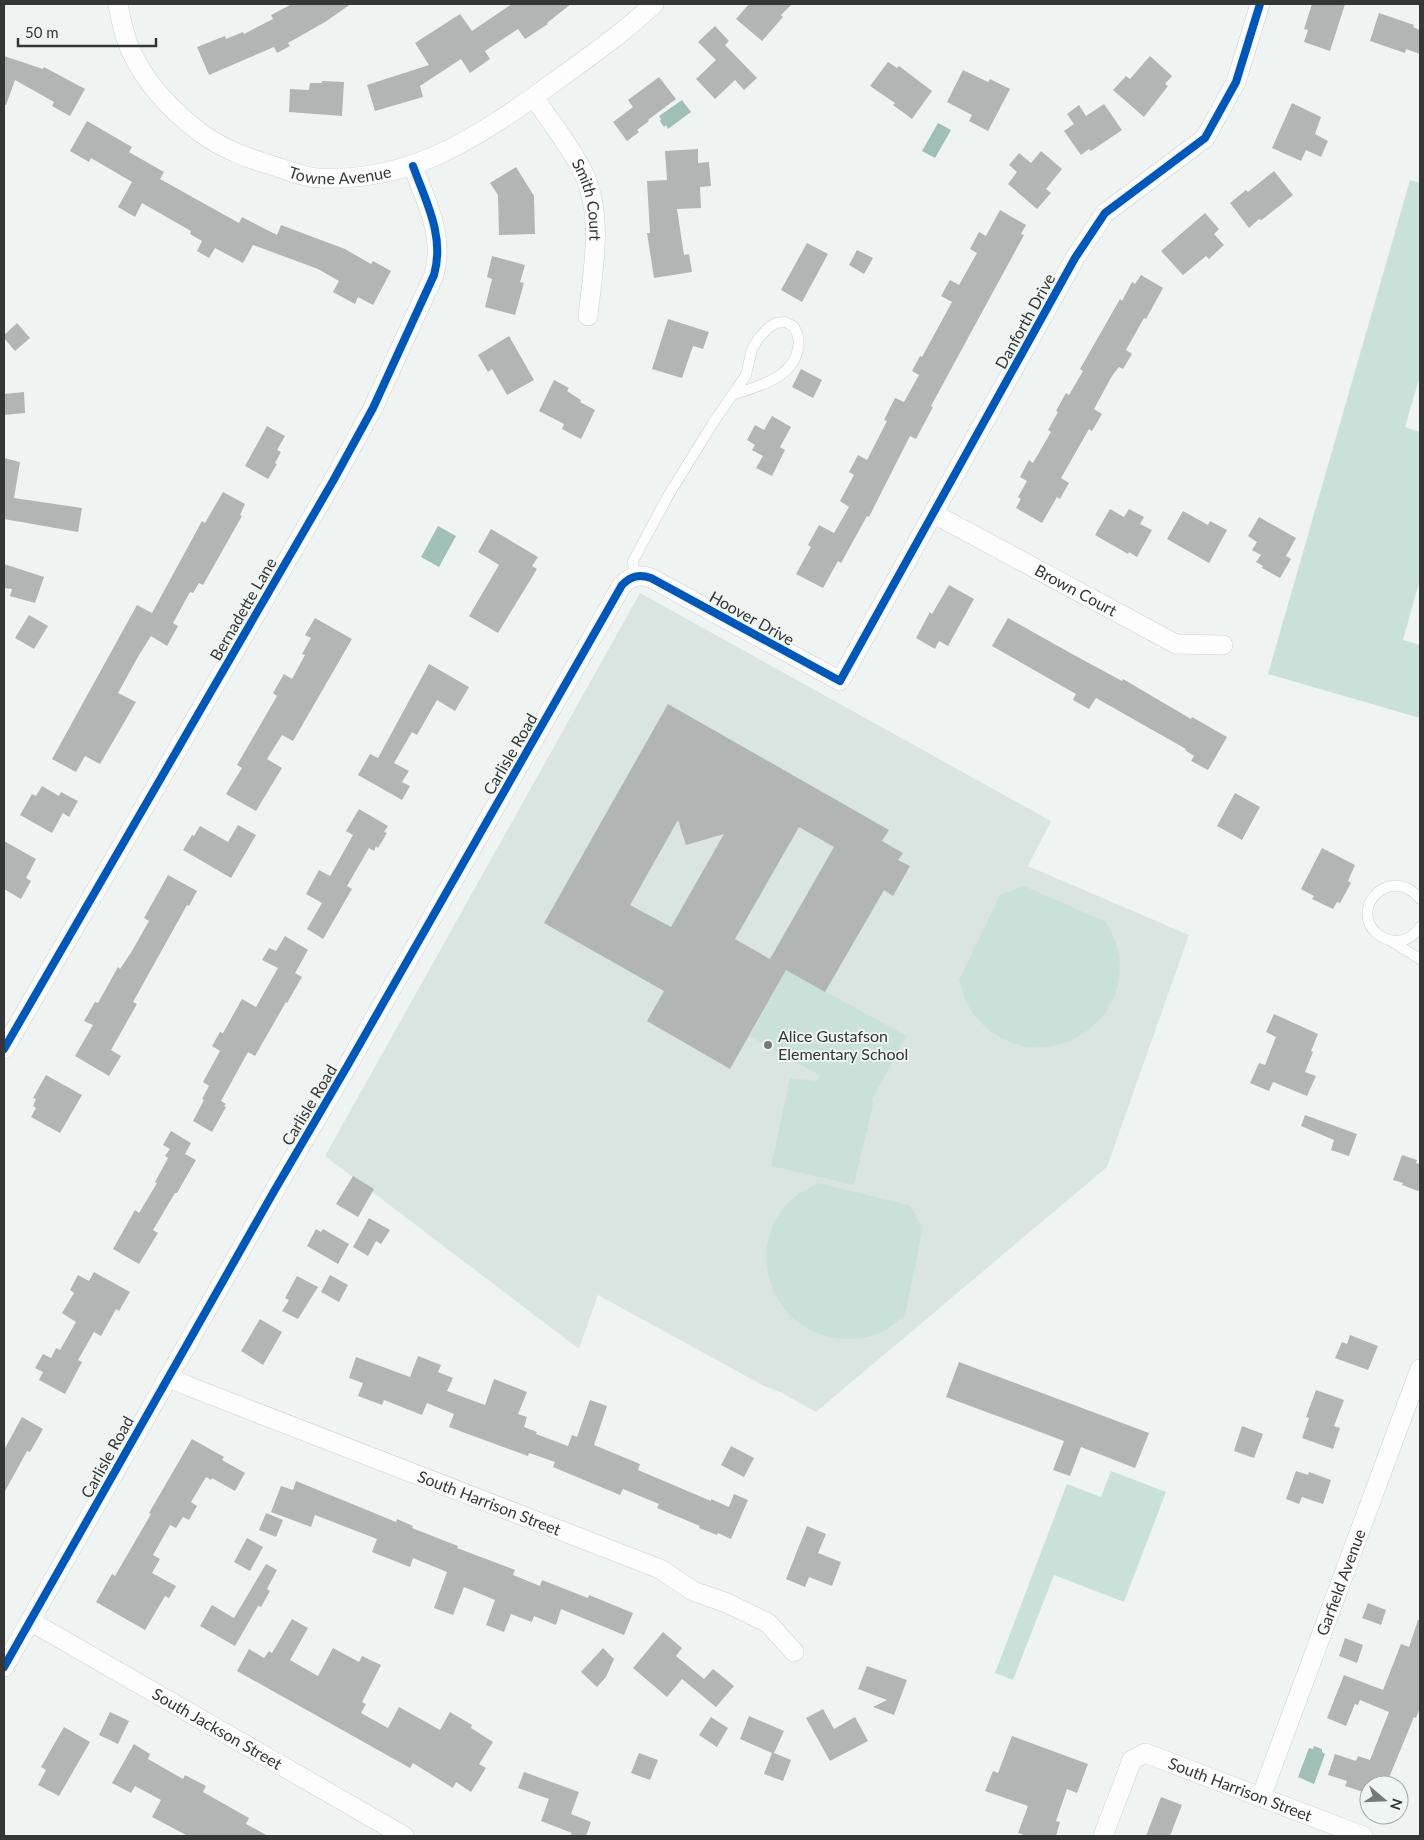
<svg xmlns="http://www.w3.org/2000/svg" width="1424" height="1840" font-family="Lato,sans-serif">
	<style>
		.built { fill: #dae5e1 }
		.green { fill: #cae1da }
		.water { fill: #a0bfb6 }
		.building { fill: #b2b5b4; fill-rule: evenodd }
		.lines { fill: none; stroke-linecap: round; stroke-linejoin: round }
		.service-casing { stroke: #ced1d0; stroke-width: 11 }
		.minor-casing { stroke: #ced1d0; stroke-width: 20 }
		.service { stroke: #fdfdfd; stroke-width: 10 }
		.minor { stroke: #fdfdfd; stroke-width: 19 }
		.cycleway-casing { stroke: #eef5f3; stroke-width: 11 }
		.cycleway { stroke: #0057b8; stroke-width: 8 }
		.poi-dot { fill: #767978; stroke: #eef5f3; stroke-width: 2 }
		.labels { text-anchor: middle; stroke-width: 4; stroke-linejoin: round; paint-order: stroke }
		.street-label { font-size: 16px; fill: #353737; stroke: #eef5f3 }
		.poi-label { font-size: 16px; fill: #353737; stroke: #eef5f3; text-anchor: start }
	</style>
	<rect width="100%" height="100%" fill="#eff4f2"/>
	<path class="built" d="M640,593L1051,821L1028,866L1189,935L1107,1167L816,1412L780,1392L764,1386L598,1295L579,1349L325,1156Z"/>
	<path class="green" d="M1410,180L1420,183V376L1405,427L1420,432V579L1403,640L1420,645V718L1268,674Z
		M1024,886L1106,922C1110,930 1115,938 1117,946C1136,1019 1054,1075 993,1033C983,1026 973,1016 968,1005C964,998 962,988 959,980L1000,895Z
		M786,970L907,1036L872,1099L873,1104L854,1185L771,1166L790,1078L817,1081L819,1075L750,1036Z
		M818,1183L909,1205L923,1227L905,1315C898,1320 891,1327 884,1331C873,1337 859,1339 847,1339C772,1338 738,1245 795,1196C802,1191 811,1187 818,1183Z
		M1111,1471L1166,1492L1124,1602L1054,1575L1013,1680L995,1673L1067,1484L1101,1497Z"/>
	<path class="water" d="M682,100L691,112L668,129L666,125L664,127L660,121L661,119L659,116Z
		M938,123L951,130L935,158L922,151Z
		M438,526L456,536L439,567L421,557Z
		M1314,1746L1322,1749V1752L1325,1754L1314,1784L1298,1777L1309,1748L1313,1749Z"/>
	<path class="building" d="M292,4H351L325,22L288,43L290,46L277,53L274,47L209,75L197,47L225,36L226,39L243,32L244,34L273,19L271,15Z
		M512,4H571L547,23L548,24L525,39L518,29L485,51L490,59L470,73L461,59L420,86L423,97L375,111L367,85L429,65L415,43L460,14L472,31Z
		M749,4H792L781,15L783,17L762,41L736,19Z
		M1312,4H1345L1330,51L1304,42L1308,30L1304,29Z
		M1379,13L1414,25L1413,27L1420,30V54L1406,49L1405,53L1370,41Z
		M715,26L729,41L725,45L757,78L744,90L735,80L715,99L696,79L716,60L698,42Z
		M4,56L43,69L44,67L85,89L70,116L52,106L54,102L15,80L6,105H4Z
		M1150,56L1172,76L1165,84L1168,86L1144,117L1113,90L1126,76L1130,79Z
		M888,62L897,68L899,66L932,91L912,119L893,105L895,103L870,86Z
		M963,70L988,82L990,79L1010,89L988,131L969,121L972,115L947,102Z
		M659,77L676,99L648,120L649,121L637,130L639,132L627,141L613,122L633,107L628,100Z
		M322,81L344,82L342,116L289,112L290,89L309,90L310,83H322Z
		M1292,103L1321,117L1315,134L1328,141L1321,157L1306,150L1301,161L1272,148Z
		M1104,104L1122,130L1091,151L1089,149L1081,155L1064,131L1074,124L1067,114L1079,105L1086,116Z
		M87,121L132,147L129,152L164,172L160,179L239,223L242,217L277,235L281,225L345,249L371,264L373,261L391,271L373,305L358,297L355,304L333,292L339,281L318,269L253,245L243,263L215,248L209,258L197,251L202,241L190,234L191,231L142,203L135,217L118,207L132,182L91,158L89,162L70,151Z
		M698,149V163L709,162L711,186L700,187L701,208L677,209L684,255L689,254L692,272L654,278L647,233H650L647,181L667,180L665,151Z
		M1041,151L1062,169L1046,189L1051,193L1037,209L1008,184L1017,172L1009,165L1019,153L1031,163Z
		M516,167L534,196L535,234L499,235L498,195L490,183Z
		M1274,171L1293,195L1263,219L1261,220L1259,219L1249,228L1230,203L1246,190L1248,192Z
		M1000,210L1026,225L1021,234L1024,235L931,406L933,407L916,439L910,436L869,517L867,516L841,563L838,561L823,588L796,574L811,547L808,545L819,525L834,533L849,507L840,501L854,475L849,472L858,455L867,460L887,421L884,420L895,398L904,402L919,375L912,371L920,356L922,357L952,302L941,296L950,280L959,285L977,253L970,249L979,232L986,236Z
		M1205,213L1219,229L1214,234L1224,245L1209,259L1206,256L1183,275L1161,251Z
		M807,243L828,254L802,302L781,290Z
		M857,250L873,258L864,274L849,265Z
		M492,256L525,265L520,282L524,283L515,315L485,307L492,279L487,277Z
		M1141,275L1163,288L1146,319L1144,318L1126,350L1132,354L1123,369L1119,367L1112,376L1094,409L1102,414L1092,431L1089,429L1061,478L1069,483L1060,499L1057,497L1042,523L1016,508L1021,499L1018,497L1027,481L1020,477L1029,460L1033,463L1051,432L1048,430L1058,412L1056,411L1066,393L1069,395L1083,371L1080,369L1120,299L1122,301L1132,282L1135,284Z
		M668,319L709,332L703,349L693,346L682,378L652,369Z
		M17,323L30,338L15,351L4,338V335Z
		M509,336L534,380L507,395L492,369L488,372L478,355Z
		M801,369L822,380L813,398L792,387Z
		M554,380L569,388L567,391L581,400L580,402L595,410L581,439L562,429L564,424L539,411Z
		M24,392L25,413L4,415V394Z
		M772,416L791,427L780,447L785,450L772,476L756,468L763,456L752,450L755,445L747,440L755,425L764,430Z
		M267,426L285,436L277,450L281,452L275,463L277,464L268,479L245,466Z
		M4,458L20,462L14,498L82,508L78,532L4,519Z
		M223,492L245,504L240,515L242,516L203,585L199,583L193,593L190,592L173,623L178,626L167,646L151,636L139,655L118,693L136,702L100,764L85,756L76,772L52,759L137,605L152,613L202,521L205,523Z
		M1110,509L1124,517L1129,509L1144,517L1140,524L1152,530L1137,557L1129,552L1128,554L1095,535Z
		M1183,511L1208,525L1210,521L1227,530L1209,563L1167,539Z
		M1259,517L1296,538L1286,556L1291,559L1280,578L1262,568L1263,566L1256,562L1261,555L1252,550L1257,542L1248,536Z
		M491,529L538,557L532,566L537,569L498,633L469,616L499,565L478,552Z
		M4,564L44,577L35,603L10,596L12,589L4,588Z
		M949,585L974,599L948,646L939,641L935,649L916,638L930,612L932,614Z
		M29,615L48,626L34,649L15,638Z
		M315,618L352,639L293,741L282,735L267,759L282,768L256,811L226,794L242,768L237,765L277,696L273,693L284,674L292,679L305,655L302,654L311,638L305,635Z
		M1008,618L1074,655L1122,681L1123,679L1191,719L1192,717L1227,737L1208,770L1191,761L1194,756L1185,750L1186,749L1096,698L1089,709L1073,700L1076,694L992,646Z
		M429,664L469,687L455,711L437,700L417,735L412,732L394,763L409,771L402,782L410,786L402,800L358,775L370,754L378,758Z
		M668,704L889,830L882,841L903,853L898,860L910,866L893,896L884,890L825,992L786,970L730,1069L647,1021L664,991L544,923ZM678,820L686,845L724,834L671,927L630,905ZM799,827L834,847L770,959L735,939Z
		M42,786L59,796L61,792L78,801L69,817L63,813L52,833L20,815L32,794L36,796Z
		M1235,793L1260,807L1242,840L1217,826Z
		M359,809L388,826L384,832L387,833L378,848L376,846L374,851L369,848L347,886L352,889L323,939L307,929L322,903L306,894L319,870L330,876L353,835L346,831Z
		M238,825L256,835L231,878L183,850L192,835L194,836L200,826L228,842Z
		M4,841L36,859L26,878L31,881L21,899L4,889Z
		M1322,848L1355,865L1348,881L1351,883L1340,903L1337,902L1333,909L1312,899L1314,896L1301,889Z
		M168,875L197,891L189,906L187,905L133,1002L137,1004L111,1050L121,1056L109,1076L75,1056L93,1025L84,1021L95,1002L98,1003L118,967L120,969L132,951L149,921L144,918Z
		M285,936L308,950L295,973L302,977L287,1003L286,1002L255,1056L248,1052L221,1101L226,1104L224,1106L226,1107L212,1132L193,1121L204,1100L202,1099L209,1086L203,1082L220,1051L212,1046L220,1032L223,1033L242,999L256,1007L278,968L262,960L269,948L276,951Z
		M1274,1014L1318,1034L1311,1051L1313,1052L1305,1072L1316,1076L1307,1096L1273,1082L1269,1091L1250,1083L1259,1063L1265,1065L1276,1037L1266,1032Z
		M46,1075L82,1095L60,1133L31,1117L36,1108L33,1106L36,1099L33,1098Z
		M1305,1115L1357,1134L1349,1156L1331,1150L1334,1140L1301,1126Z
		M171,1131L191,1143L185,1154L196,1160L177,1193H175L153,1230L158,1233L139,1264L113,1249L135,1210L139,1213L157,1183L155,1182L168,1158L165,1156L170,1149L163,1145Z
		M1402,1155L1417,1160L1416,1163L1420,1164V1190L1418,1191L1402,1185L1403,1183L1393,1180Z
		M353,1176L374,1189L358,1217L336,1204Z
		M369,1218L390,1230L381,1244L376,1241L368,1256L353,1247Z
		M316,1229L321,1232L323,1229L349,1244L338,1264L307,1246Z
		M94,1272L130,1292L119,1311L116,1309L101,1336L94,1332L78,1360L82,1362L65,1394L39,1380L43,1372L35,1368L43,1354L51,1358L56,1348L60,1350L76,1322L62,1313L74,1293L70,1290L78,1275L89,1281Z
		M330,1275L348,1285L339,1302L321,1292Z
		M297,1276L318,1287L298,1319L282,1311L289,1300L285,1298Z
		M260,1319L282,1332L263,1365L241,1351Z
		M1350,1335L1378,1346L1368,1370L1335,1358L1342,1342L1347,1344Z
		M418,1356L441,1365L438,1372L453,1378L447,1391L485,1405L494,1379L527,1392L518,1414L527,1417L524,1427L537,1432L536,1434L568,1446L572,1435L577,1437L590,1400L607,1406L594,1445L640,1464L638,1470L711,1501V1499L729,1507L734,1494L748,1500L731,1539L718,1533L717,1535L699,1528L700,1526L657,1508L659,1504L623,1489L620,1495L553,1467L555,1462L529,1453L528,1456L449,1427L454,1414L427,1403L422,1415L384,1400L382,1405L358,1396L363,1383L349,1378L356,1357L410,1377Z
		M959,1362L1149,1433L1135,1468L1081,1447L1070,1476L1053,1470L1064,1441L946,1397Z
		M1316,1390L1344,1400L1334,1426L1340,1428L1333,1449L1302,1438L1309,1418L1306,1417Z
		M22,1417L43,1429L30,1452L27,1451L4,1493V1450Z
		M1242,1426L1263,1434L1254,1458L1234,1451Z
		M192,1439L224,1457L222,1460L245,1473L235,1491L212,1478L211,1480L206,1477L191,1502L197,1506L189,1520L183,1517L176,1528L170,1525L153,1555L160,1559L152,1573L176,1586L169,1598L165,1596L145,1630L96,1602L112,1574L115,1576L151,1514L149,1513Z
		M731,1446L754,1458L744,1477L721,1465Z
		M1296,1471L1308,1475L1309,1472L1331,1480L1323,1504L1302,1497L1299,1504L1286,1499Z
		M296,1481L396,1522L397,1519L413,1526L412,1528L458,1546L457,1548L515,1570L513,1575L540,1586L542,1580L588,1598L589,1595L633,1613L624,1635L561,1609L556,1625L534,1616L532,1622L511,1614L504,1632L486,1625L495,1600L464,1587L453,1615L434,1608L447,1572L413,1558L410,1567L372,1552L377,1539L315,1515L311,1527L271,1512L281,1486L293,1490Z
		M266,1513L283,1520L276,1537L259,1530Z
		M807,1526L826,1534L818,1553L841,1562L832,1586L809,1577L805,1587L786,1579Z
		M247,1538L263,1547L250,1571L234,1562Z
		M266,1564L277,1570L267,1589L270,1591L261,1607L258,1606L235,1646L200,1626L212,1605L234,1618Z
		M1368,1603L1386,1610L1381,1625L1362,1618Z
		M292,1619L308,1628L290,1660L318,1676L333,1648L359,1662L362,1656L381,1665L362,1702L366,1704L361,1713L388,1728L399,1707L440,1730L450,1712L472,1725L471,1728L493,1742L479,1764L486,1768L471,1792L456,1782L453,1788L413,1763L410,1768L237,1671L249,1649L264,1658L269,1651L272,1653Z
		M1418,1620H1420V1708L1416,1718L1414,1717L1386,1785H1369V1794L1345,1786L1347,1781L1328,1775L1335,1754L1356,1761L1358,1756L1370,1760L1389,1712L1360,1700L1358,1705L1355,1704L1346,1726L1327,1718L1344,1675L1383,1690L1401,1644L1409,1647Z
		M663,1632L682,1648L676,1656L704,1679L713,1669L734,1686L716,1707L682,1679L667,1697L633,1668Z
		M1345,1638L1363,1645L1357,1663L1339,1656Z
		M603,1648L614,1659L606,1677L597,1687L581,1672Z
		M867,1666L907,1680L894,1715L873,1707L887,1700L858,1689Z
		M823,1709L834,1729L855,1717L868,1741L830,1761L806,1718Z
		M110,1712L129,1721L118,1744L99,1735Z
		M749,1716L784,1731L774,1753L791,1760L783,1781L764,1774L772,1753L740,1739Z
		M711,1717L728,1728L717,1747L699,1735Z
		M64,1727L90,1742L59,1796L38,1785L46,1770L41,1767Z
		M1012,1736L1088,1764L1077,1793L1067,1789L1056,1821L1060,1822L1056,1836H1027L1018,1833L1028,1806L985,1791L993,1771L998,1773Z
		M134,1744L150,1754L148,1759L183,1779L185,1775L206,1786L203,1792L249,1818L246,1824L268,1836H188L152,1817L161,1800L135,1786L131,1793L112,1783Z
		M639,1753L658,1760L650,1780L631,1773Z
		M524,1772L579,1792L571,1814L591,1822L586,1836H570L572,1833L541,1821L549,1799L518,1788Z
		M1161,1797L1182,1805L1170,1836H1146Z"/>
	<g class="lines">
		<defs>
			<path id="service" d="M634,576L633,561L668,496L713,423L746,375L752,349L758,339L768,328L776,323L785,322L793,326C798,333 800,340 798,348C794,378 756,387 732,395
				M1420,899C1392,864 1349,906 1376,933C1381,937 1387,940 1394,941C1405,942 1414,936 1420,927
				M1391,941L1420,959"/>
			<g id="minor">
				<path id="s1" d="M118,4C121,20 124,36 131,51C146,84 173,112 201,133C224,150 250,159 277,167C289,171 304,177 317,178C410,183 477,138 550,85C586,59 622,34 654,4"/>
				<path id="s2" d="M534,97C549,120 568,143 581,168C605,214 593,267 588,316"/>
				<path id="s3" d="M934,514L1176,644L1223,645"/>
				<path d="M4,1049L333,481L373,408L434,275C445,236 426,202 413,166"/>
				<path id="s4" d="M168,1377L188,1386L660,1569L693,1591L727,1603L768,1623L794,1652"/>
				<path id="s5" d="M30,1621L404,1836"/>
				<path d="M4,1667L273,1193L349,1063L622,585C631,576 639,574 651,578L840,681L1075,258L1105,213L1205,138L1236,82L1260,4"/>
				<path id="s6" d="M1261,1797L1420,1369"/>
				<path id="s7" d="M1103,1836L1132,1760L1145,1753L1363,1836"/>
			</g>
		</defs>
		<use href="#service" class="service-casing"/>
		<use href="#minor" class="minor-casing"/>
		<use href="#service" class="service"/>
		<use href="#minor" class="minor"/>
		<defs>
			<path id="cycleway" d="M4,1049L333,481L373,408L434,275C445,236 426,202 413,166
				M4,1667L273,1193L349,1063L622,585C631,576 639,574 651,578L840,681L1075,258L1105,213L1205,138L1236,82L1260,4"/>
		</defs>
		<use href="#cycleway" class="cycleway-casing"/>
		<use href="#cycleway" class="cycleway"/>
	</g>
	<circle class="poi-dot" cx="768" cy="1045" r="5"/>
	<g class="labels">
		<g class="street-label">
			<text dy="6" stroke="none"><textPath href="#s1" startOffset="306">Towne Avenue</textPath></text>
			<text dy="6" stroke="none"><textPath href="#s2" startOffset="118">Smith Court</textPath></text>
			<text transform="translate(1025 321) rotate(-61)" y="6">Danforth Drive</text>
			<text dy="6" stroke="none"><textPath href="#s3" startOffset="161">Brown Court</textPath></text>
			<text transform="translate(243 609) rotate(-60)" y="6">Bernadette Lane</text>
			<text transform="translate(752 618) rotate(29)" y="6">Hoover Drive</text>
			<text transform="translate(510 754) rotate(-60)" y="6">Carlisle Road</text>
			<text transform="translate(309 1105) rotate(-59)" y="6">Carlisle Road</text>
			<text transform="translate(107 1457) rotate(-61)" y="6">Carlisle Road</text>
			<text dy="6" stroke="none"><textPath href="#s4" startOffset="345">South Harrison Street</textPath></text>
			<text dy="6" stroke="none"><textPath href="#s6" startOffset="229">Garfield Avenue</textPath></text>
			<text dy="6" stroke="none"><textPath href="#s5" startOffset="216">South Jackson Street</textPath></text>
			<text dy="6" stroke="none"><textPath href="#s7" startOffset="198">South Harrison Street</textPath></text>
		</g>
		<g class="poi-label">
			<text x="778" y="1042">Alice Gustafson<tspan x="778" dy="18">Elementary School</tspan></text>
		</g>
	</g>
	<rect width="1424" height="1840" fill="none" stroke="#353737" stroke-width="10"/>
	<g transform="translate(1384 1800) rotate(109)"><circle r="24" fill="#eef5f3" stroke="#a4a9a8"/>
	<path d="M0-4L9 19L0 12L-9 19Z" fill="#767978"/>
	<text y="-8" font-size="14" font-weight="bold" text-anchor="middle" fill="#353737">N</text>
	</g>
	<path d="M18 38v8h138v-8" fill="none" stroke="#353737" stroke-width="2.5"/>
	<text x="25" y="38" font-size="15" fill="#353737" stroke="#eef5f3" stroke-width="4" paint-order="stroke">50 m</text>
</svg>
